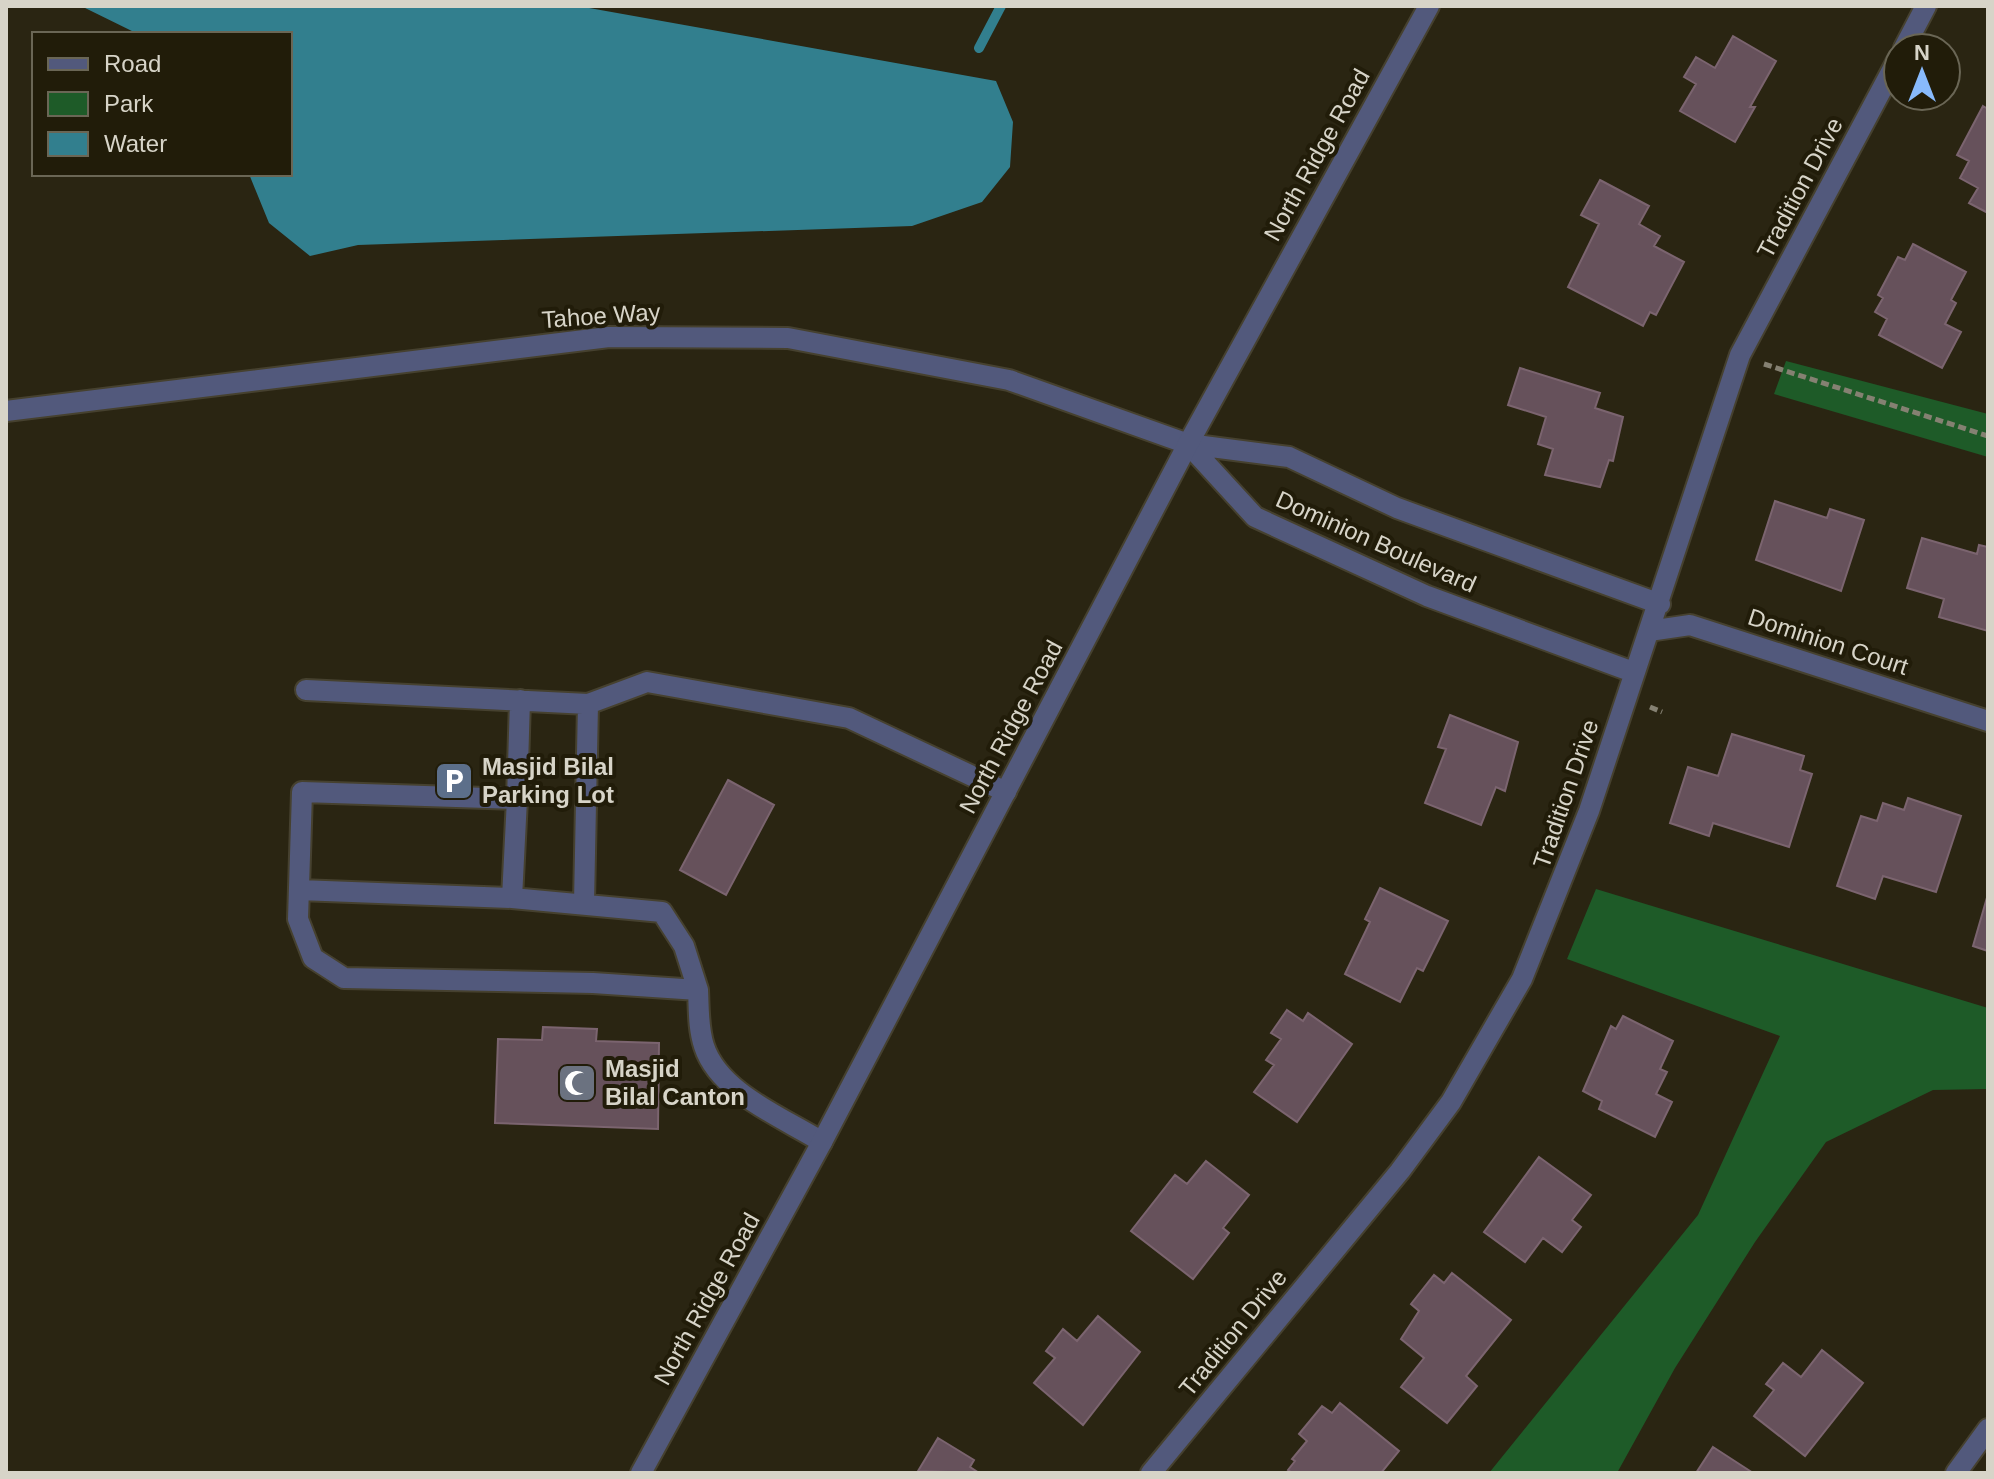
<svg xmlns="http://www.w3.org/2000/svg" width="1994" height="1479" font-family="Arial,sans-serif">
	<style>
		.green { fill: #1e5b28 }
		.water { fill: #327f8e }
		.lines { fill: none; stroke-linecap: round; stroke-linejoin: round }
		.stream { stroke: #327f8e; stroke-width: 10 }
		.building { fill: #66515b; stroke: #7b646f; stroke-width: 2 }
		.service-casing { stroke: #46412f; stroke-width: 24 }
		.minor-casing { stroke: #46412f; stroke-width: 24 }
		.tertiary-casing { stroke: #46412f; stroke-width: 24 }
		.path { stroke: #858172; stroke-width: 5; stroke-dasharray: 8 4; stroke-linecap: butt }
		.service { stroke: #52597c; stroke-width: 20 }
		.minor { stroke: #52597c; stroke-width: 20 }
		.tertiary { stroke: #52597c; stroke-width: 20 }
		.labels { text-anchor: middle; stroke-width: 8; stroke-linejoin: round; paint-order: stroke }
		.street-label { font-size: 24px; fill: #d7d4c8; stroke: #211c09 }
		.poi-label { font-size: 24px; font-weight: bold; fill: #d7d4c8; stroke: #211c09; text-anchor: start }
	</style>
	<rect width="100%" height="100%" fill="#2a2512"/>
	<path class="green" d="M1786,361L1988,414V457L1774,394Z
		M1596,889L1988,1008V1089L1933,1090L1826,1142L1755,1242L1675,1368L1617,1473H1489L1698,1215L1780,1036L1567,959Z"/>
	<path class="water" d="M81,6H578L996,81L1013,122L1010,167L982,202L912,226L358,245L310,256L269,223L249,174H290V34H138Z"/>
	<g class="lines">
		<path class="stream" d="M979,48L1001,6"/>
	</g>
	<path class="building" d="M1733,36L1776,61L1750,107H1755L1735,142L1680,111L1696,84L1684,77L1696,57L1715,68Z
		M1983,106L1988,109V213L1969,203L1978,188L1960,178L1969,161L1957,155Z
		M1600,180L1649,206L1639,224L1660,236L1654,246L1684,262L1656,315L1650,312L1643,326L1568,287L1599,224L1581,215Z
		M1913,244L1966,272L1951,300L1956,303L1945,324L1961,332L1942,368L1879,335L1887,319L1875,312L1883,298L1878,295L1898,257L1905,260Z
		M1520,368L1600,393L1595,408L1623,417L1613,461L1609,460L1600,487L1545,475L1553,449L1538,444L1546,417L1508,405Z
		M1775,501L1827,518L1830,509L1864,520L1841,591L1756,560Z
		M1922,538L1977,554L1979,545L1988,547V631L1939,617L1944,599L1907,588Z
		M1450,715L1518,742L1505,791L1496,787L1481,825L1425,803L1446,749L1438,747Z
		M1732,734L1804,756L1800,770L1812,774L1789,847L1713,823L1709,836L1670,823L1688,767L1718,776Z
		M728,780L774,805L726,895L680,870Z
		M1908,798L1961,816L1936,892L1883,876L1875,899L1837,886L1861,816L1877,821L1883,803L1904,810Z
		M1380,888L1448,921L1423,971L1417,968L1400,1002L1345,974L1370,922L1365,919Z
		M1988,894V951L1973,946Z
		M1287,1010L1303,1021L1308,1013L1352,1044L1297,1122L1254,1092L1274,1065L1266,1060L1281,1039L1271,1033Z
		M1623,1016L1673,1041L1660,1069L1667,1072L1656,1094L1672,1102L1655,1137L1599,1109L1602,1101L1583,1091L1611,1026L1616,1029Z
		M543,1027L597,1029L596,1041L659,1043L658,1129L495,1123L498,1039L542,1040Z
		M1539,1157L1591,1195L1572,1220L1581,1227L1562,1252L1543,1238L1525,1262L1484,1232Z
		M1206,1161L1249,1195L1223,1228L1229,1233L1193,1279L1131,1231L1175,1175L1187,1184Z
		M1452,1273L1511,1320L1466,1376L1477,1386L1447,1423L1401,1387L1424,1358L1401,1339L1419,1311L1411,1304L1434,1275L1444,1283Z
		M1098,1316L1140,1352L1083,1425L1034,1383L1055,1358L1046,1351L1063,1329L1077,1341Z
		M1822,1350L1863,1383L1805,1456L1754,1416L1774,1390L1766,1384L1783,1363L1801,1377Z
		M1340,1403L1399,1451L1381,1473H1292L1288,1470L1295,1461L1292,1459L1307,1441L1299,1434L1322,1406L1332,1413Z
		M938,1438L974,1460L970,1467L979,1473L918,1471Z
		M1713,1447L1753,1473H1696Z"/>
	<g class="lines">
		<defs>
			<path id="service" d="M306,690L588,704L584,903
				M588,704L647,682L849,718L1006,792
				M517,799L520,700
				M299,890L512,898
				M698,990L684,946L662,912L512,898L517,799L302,792L298,919L313,958L344,978L593,983L698,990C699,1009 698,1028 704,1046C719,1093 784,1118 822,1142"/>
			<path id="minor" d="M1904,48L1926,6
				M6,411L609,337L788,338L1009,380L1188,444L1289,457L1397,508L1660,604
				M1188,444L1255,517L1427,596L1633,672
				M1649,631L1690,625L1988,721
				M1151,1473L1400,1171L1451,1102L1522,979L1589,811L1740,355L1898,59
				M1956,1473L1988,1429"/>
			<path id="tertiary" d="M641,1473L822,1142L1188,444L1429,6"/>
		</defs>
		<use href="#service" class="service-casing"/>
		<use href="#minor" class="minor-casing"/>
		<use href="#tertiary" class="tertiary-casing"/>
		<path class="path" d="M1764,364L1988,436
			M1650,707L1662,712"/>
		<use href="#service" class="service"/>
		<use href="#minor" class="minor"/>
		<use href="#tertiary" class="tertiary"/>
	</g>
	<defs>
		<symbol id="parking-square" viewBox="-11 -11 22 22"><rect x="-9" y="-9" width="18" height="18" rx="4" fill="#5c6f8a" stroke="#211c09"/><path d="M-3.5-5.5H1a3.5 3.5 0 0 1 0 7H-1V5.5H-3.5ZM-1-3.4V-.6H.8a1.4 1.4 0 0 0 0-2.8Z" fill="#fff"/></symbol>
		<symbol id="mosque-square" viewBox="-11 -11 22 22"><rect x="-9" y="-9" width="18" height="18" rx="4" fill="#6b7280" stroke="#211c09"/><path d="M3.5-4.9A6 6 0 1 0 3.5 4.9A5 5 0 1 1 3.5-4.9Z" fill="#fff"/></symbol>
	</defs>
	<g fill-rule="evenodd">
		<use href="#parking-square" x="432" y="759" width="44" height="44"/>
		<use href="#mosque-square" x="555" y="1061" width="44" height="44"/>
	</g>
	<g class="labels">
		<g class="street-label">
			<text transform="translate(1317 155) rotate(-61)" y="8">North Ridge Road</text>
			<text transform="translate(1800 188) rotate(-62)" y="8">Tradition Drive</text>
			<text transform="translate(601 316) rotate(-4)" y="8">Tahoe Way</text>
			<text transform="translate(1376 542) rotate(24)" y="8">Dominion Boulevard</text>
			<text transform="translate(1828 642) rotate(18)" y="8">Dominion Court</text>
			<text transform="translate(1011 727) rotate(-62)" y="8">North Ridge Road</text>
			<text transform="translate(1566 794) rotate(-71)" y="8">Tradition Drive</text>
			<text transform="translate(707 1299) rotate(-61)" y="8">North Ridge Road</text>
			<text transform="translate(1233 1333) rotate(-51)" y="8">Tradition Drive</text>
		</g>
		<g class="poi-label">
			<text x="482" y="775">Masjid Bilal<tspan x="482" dy="28">Parking Lot</tspan></text>
			<text x="605" y="1077">Masjid<tspan x="605" dy="28">Bilal Canton</tspan></text>
		</g>
	</g>
	<rect width="1994" height="1479" fill="none" stroke="#d7d4c8" stroke-width="16"/>
	<rect x="32" y="32" width="260" height="144" fill="#211c09" stroke="#6a6655" stroke-width="2"/>
	<rect x="48" y="58" width="40" height="12" fill="#52597c" stroke="#6a6655" stroke-width="2"/>
	<text x="104" y="72" font-size="24" fill="#d7d4c8">Road</text>
	<rect x="48" y="92" width="40" height="24" fill="#1e5b28" stroke="#6a6655" stroke-width="2"/>
	<text x="104" y="112" font-size="24" fill="#d7d4c8">Park</text>
	<rect x="48" y="132" width="40" height="24" fill="#327f8e" stroke="#6a6655" stroke-width="2"/>
	<text x="104" y="152" font-size="24" fill="#d7d4c8">Water</text>
	<g transform="translate(1922 72)"><circle r="38" fill="#211c09" stroke="#6a6655" stroke-width="2"/>
	<path d="M0-6L14 30L0 20L-14 30Z" fill="#88bafc"/>
	<text y="-12" font-size="22" font-weight="bold" text-anchor="middle" fill="#d7d4c8">N</text>
	</g>
</svg>
